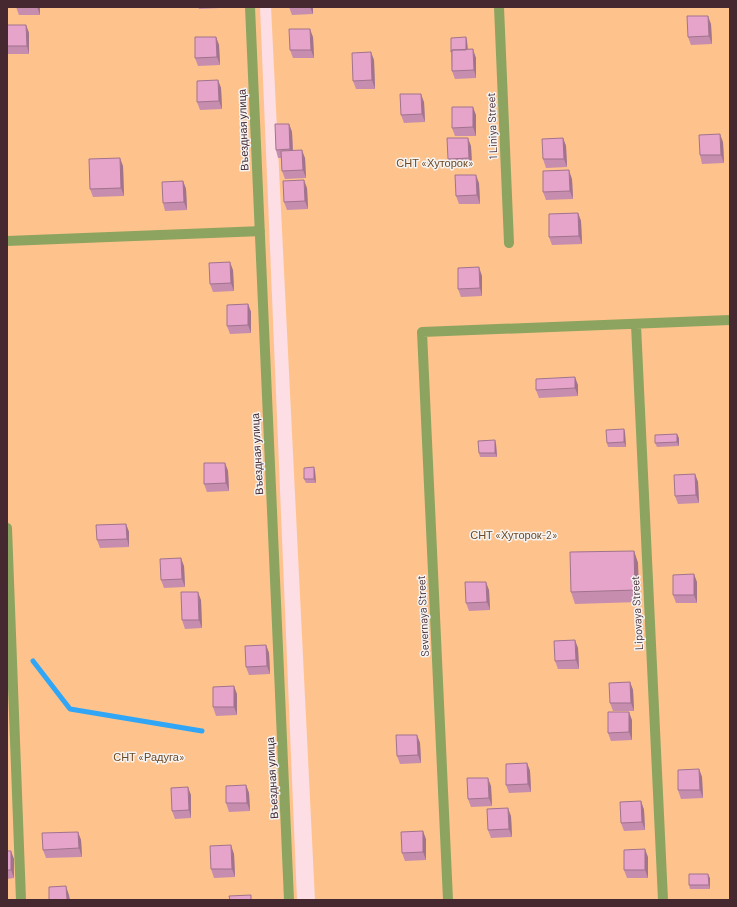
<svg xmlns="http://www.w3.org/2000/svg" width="737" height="907" font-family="Barlow,sans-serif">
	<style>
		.green { fill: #fec38c }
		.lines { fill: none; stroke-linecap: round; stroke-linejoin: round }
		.stream { stroke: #32a6f6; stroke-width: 5 }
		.minor { stroke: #8da460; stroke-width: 10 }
		.wall { fill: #c68dae }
		.shaded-wall { fill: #a1738d }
		.building { fill: #e6a4ca; stroke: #a1738d }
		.labels { text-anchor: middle; stroke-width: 3; stroke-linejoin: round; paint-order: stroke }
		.street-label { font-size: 11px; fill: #462930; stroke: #f4f4f4 }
		.park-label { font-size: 11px; fill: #6e4822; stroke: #f4f4f4 }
	</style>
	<rect width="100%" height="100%" fill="#fddee4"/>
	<path class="green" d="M7,7H260L297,900H7Z
		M271,7H730V900H315Z"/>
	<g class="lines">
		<path class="stream" d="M33,661L70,709L202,731"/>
		<path class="minor" d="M250,7L289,900
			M499,7L509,243
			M7,241L260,231
			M636,325L663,900
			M7,528L21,900
			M448,900L422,332L730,320"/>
	</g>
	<path class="wall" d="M16,7H40V15H19Z
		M198,7H220V8L199,9Z
		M289,7H313V14L292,15Z
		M711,24L712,44L691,45L688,37Z
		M7,25H26L29,33V54H8L7,51Z
		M216,37L219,45L220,65L198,66L195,58Z
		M313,37L314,58H293L290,50Z
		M466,37L467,41L468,50L476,58V78L455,79L452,71L451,52Z
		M374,60L375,89H356L353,81Z
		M218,80L221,88L222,109L200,110L197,102Z
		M424,102L425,122L404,123L401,115Z
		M476,115V136H455L452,128Z
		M289,124L292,132L293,150L305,158L306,178L285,179L282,171L281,158H278L276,150Z
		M563,138L566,146L567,167L546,168L543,159Z
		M723,142L724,163L702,164L700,155Z
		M471,146L472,166L451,167L448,159Z
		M123,166L124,196L93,197L90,189Z
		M572,179L573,199L546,200L543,192Z
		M183,181L186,189L187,210L165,211L163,203Z
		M479,183L480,204H459L456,196Z
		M307,188L308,209L287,210L284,202Z
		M578,213L581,221L582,244L552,245L549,237Z
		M233,270L234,291L213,292L210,284Z
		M482,276V296L461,297L458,289Z
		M248,304L251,312V333L230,334L227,326Z
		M578,385V396L539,398L536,390Z
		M624,429L625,433L626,447H608L607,443Z
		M679,438V446L657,447L655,443Z
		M496,444L497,457H480L479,453Z
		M225,463L228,471L229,491L207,492L204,484Z
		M315,471L316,483H306L304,479Z
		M695,474L698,482L699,503L678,504L675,496Z
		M126,524L129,532V547L100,548L97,540Z
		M634,551L638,563L639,602L575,604L571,592Z
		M184,566L185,587L164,588L161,580Z
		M697,582V603H676L673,595Z
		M489,590L490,610L469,611L466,603Z
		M201,600L202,628L185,629L182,620Z
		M266,645L269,653L270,674L249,675L246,667Z
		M578,648L579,669H558L555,661Z
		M630,682L633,690L634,711H613L610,703Z
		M237,694V715L216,716L213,707Z
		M632,720V740L611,741L608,733Z
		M417,735L420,743L421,763L400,764L397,756Z
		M527,763L530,771L531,792L509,793L506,785Z
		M699,769L702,777L703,798L681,799L678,790Z
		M246,785L249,793L250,811L229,812L226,803Z
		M491,786L492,806L471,807L468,799Z
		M191,795V818L175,819L172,811Z
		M641,801L644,810L645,830L624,831L621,823Z
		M511,816L512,837L491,838L488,830Z
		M78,832L81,840L82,857L46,858L43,850Z
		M426,839V860L405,861L402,853Z
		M7,851L14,859V878L7,879Z
		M234,854L235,877L214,878L211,869Z
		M648,857V878H627L624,870Z
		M710,878V889H690L689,885Z"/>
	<path class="shaded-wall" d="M37,7H40V15Z
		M310,7H313V14Z
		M708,16L711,24L712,44L709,36Z
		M26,25L29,33V54L27,46Z
		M310,29L313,37L314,58L311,50Z
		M216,37L219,45L220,65L217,57Z
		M466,37L467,41L468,55L466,51Z
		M473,49L476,58V78L474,70Z
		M371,52L374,60L375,89L372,80Z
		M218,80L221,88L222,109L219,101Z
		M421,94L424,102L425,122L422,114Z
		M473,107L476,115V136L473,127Z
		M289,124L292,132L293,157L290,149Z
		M720,134L723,142L724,163L721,155Z
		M468,138L471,146L472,166L469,158Z
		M563,138L566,146L567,167L564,159Z
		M302,150L305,158L306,178L303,170Z
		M120,158L123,166L124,196L121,188Z
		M569,170L572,179L573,199L570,191Z
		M476,175L479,183L480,204L477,195Z
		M304,180L307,188L308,209L305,201Z
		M183,181L186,189L187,210L184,202Z
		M578,213L581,221L582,244L579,236Z
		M230,262L233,270L234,291L231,283Z
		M479,267L482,276V296L480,288Z
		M248,304L251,312V333L248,325Z
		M575,377L578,385V396L575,388Z
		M624,429L625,433L626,447L624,442Z
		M677,434L679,438V446L677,442Z
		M495,440L496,444L497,457L495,453Z
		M225,463L228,471L229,491L226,483Z
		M314,467L315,471L316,483L314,479Z
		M695,474L698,482L699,503L696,495Z
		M126,524L129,532V547L127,539Z
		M634,551L638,563L639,602L635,590Z
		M181,558L184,566L185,587L182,579Z
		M694,574L697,582V603L694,595Z
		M486,582L489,590L490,610L487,602Z
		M198,592L201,600L202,628L199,620Z
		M575,640L578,648L579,669L576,660Z
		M266,645L269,653L270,674L267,666Z
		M630,682L633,690L634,711L631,703Z
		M234,686L237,694V715L234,707Z
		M629,712L632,720V740L629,732Z
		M417,735L420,743L421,763L418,755Z
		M527,763L530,771L531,792L528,784Z
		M699,769L702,777L703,798L700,790Z
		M488,778L491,786L492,806L489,798Z
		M246,785L249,793L250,811L247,803Z
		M188,787L191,795V818L189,810Z
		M641,801L644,810L645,830L642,822Z
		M508,808L511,816L512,837L509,829Z
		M423,831L426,839V860L423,852Z
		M78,832L81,840L82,857L79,848Z
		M231,845L234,854L235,877L232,869Z
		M645,849L648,857V878L645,870Z
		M11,851L14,859V878L11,870Z
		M708,874L710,878V889L709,885Z
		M66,886L69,895L70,900H67Z
		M7,889L8,891V900H7Z"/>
	<path class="building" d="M687,16H708L709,36L688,37Z
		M7,25H26L27,46H7Z
		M289,29H310L311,50H290Z
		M195,37H216L217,57L195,58Z
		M466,37V50H452L451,52V38Z
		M473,49L474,70L452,71V50Z
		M371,52L372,80L353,81L352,53Z
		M218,80L219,101L197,102V81Z
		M400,94H421L422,114L401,115Z
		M452,107H473V127L452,128Z
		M275,124H289L290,149L276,150Z
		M720,134L721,155H700L699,135Z
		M447,138H468L469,158L448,159Z
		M563,138L564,159H543L542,139Z
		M302,150L303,170L282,171L281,151Z
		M120,158L121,188L90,189L89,159Z
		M569,170L570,191L543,192V171Z
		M455,175H476L477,195L456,196Z
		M304,180L305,201L284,202L283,181Z
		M183,181L184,202L163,203L162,182Z
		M578,213L579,236L549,237V214Z
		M230,262L231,283L210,284L209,263Z
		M479,267L480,288L458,289V268Z
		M248,304V325L227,326V305Z
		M575,377V388L536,390V379Z
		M624,429V442L607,443L606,430Z
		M677,434V442L655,443V435Z
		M495,440V453H479L478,441Z
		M204,463H225L226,483L204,484Z
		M314,467V479H304V468Z
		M695,474L696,495L675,496L674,475Z
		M126,524L127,539L97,540L96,525Z
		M634,551L635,590L571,592L570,552Z
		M181,558L182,579L161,580L160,559Z
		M694,574V595H673V575Z
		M465,582H486L487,602L466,603Z
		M181,592H198L199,620H182Z
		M575,640L576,660L555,661L554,641Z
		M266,645L267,666L246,667L245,646Z
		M630,682L631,703H610L609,683Z
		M234,686V707H213V687Z
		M608,712H629V732L608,733Z
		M396,735H417L418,755L397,756Z
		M527,763L528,784L506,785V764Z
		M699,769L700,790H678V770Z
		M467,778H488L489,798L468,799Z
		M246,785L247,803H226V786Z
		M188,787L189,810L172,811L171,788Z
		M641,801L642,822L621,823L620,802Z
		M508,808L509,829L488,830L487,809Z
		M423,831V852L402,853L401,832Z
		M78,832L79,848L43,850L42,833Z
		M231,845L232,869H211L210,846Z
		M645,849V870H624V850Z
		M7,851H11V870H7Z
		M689,874H708L709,885H689Z
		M66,886L67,900H49V887Z
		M251,895V900H230L229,896Z"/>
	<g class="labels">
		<g class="street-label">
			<text transform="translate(492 126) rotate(-92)" y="4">1 Liniya Street</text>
			<text transform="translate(243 130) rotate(-92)" y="4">Въездная улица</text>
			<text transform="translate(257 454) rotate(-93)" y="4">Въездная улица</text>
			<text transform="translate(637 613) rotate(-93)" y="4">Lipovaya Street</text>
			<text transform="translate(423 616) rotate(-93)" y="4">Severnaya Street</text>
			<text transform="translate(272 778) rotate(-93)" y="4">Въездная улица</text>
		</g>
		<g class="park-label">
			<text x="435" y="167">СНТ «Хуторок»</text>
			<text x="514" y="539">СНТ «Хуторок-2»</text>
			<text x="149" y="761">СНТ «Радуга»</text>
		</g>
	</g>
	<rect width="737" height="907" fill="none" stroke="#462930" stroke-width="16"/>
</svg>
